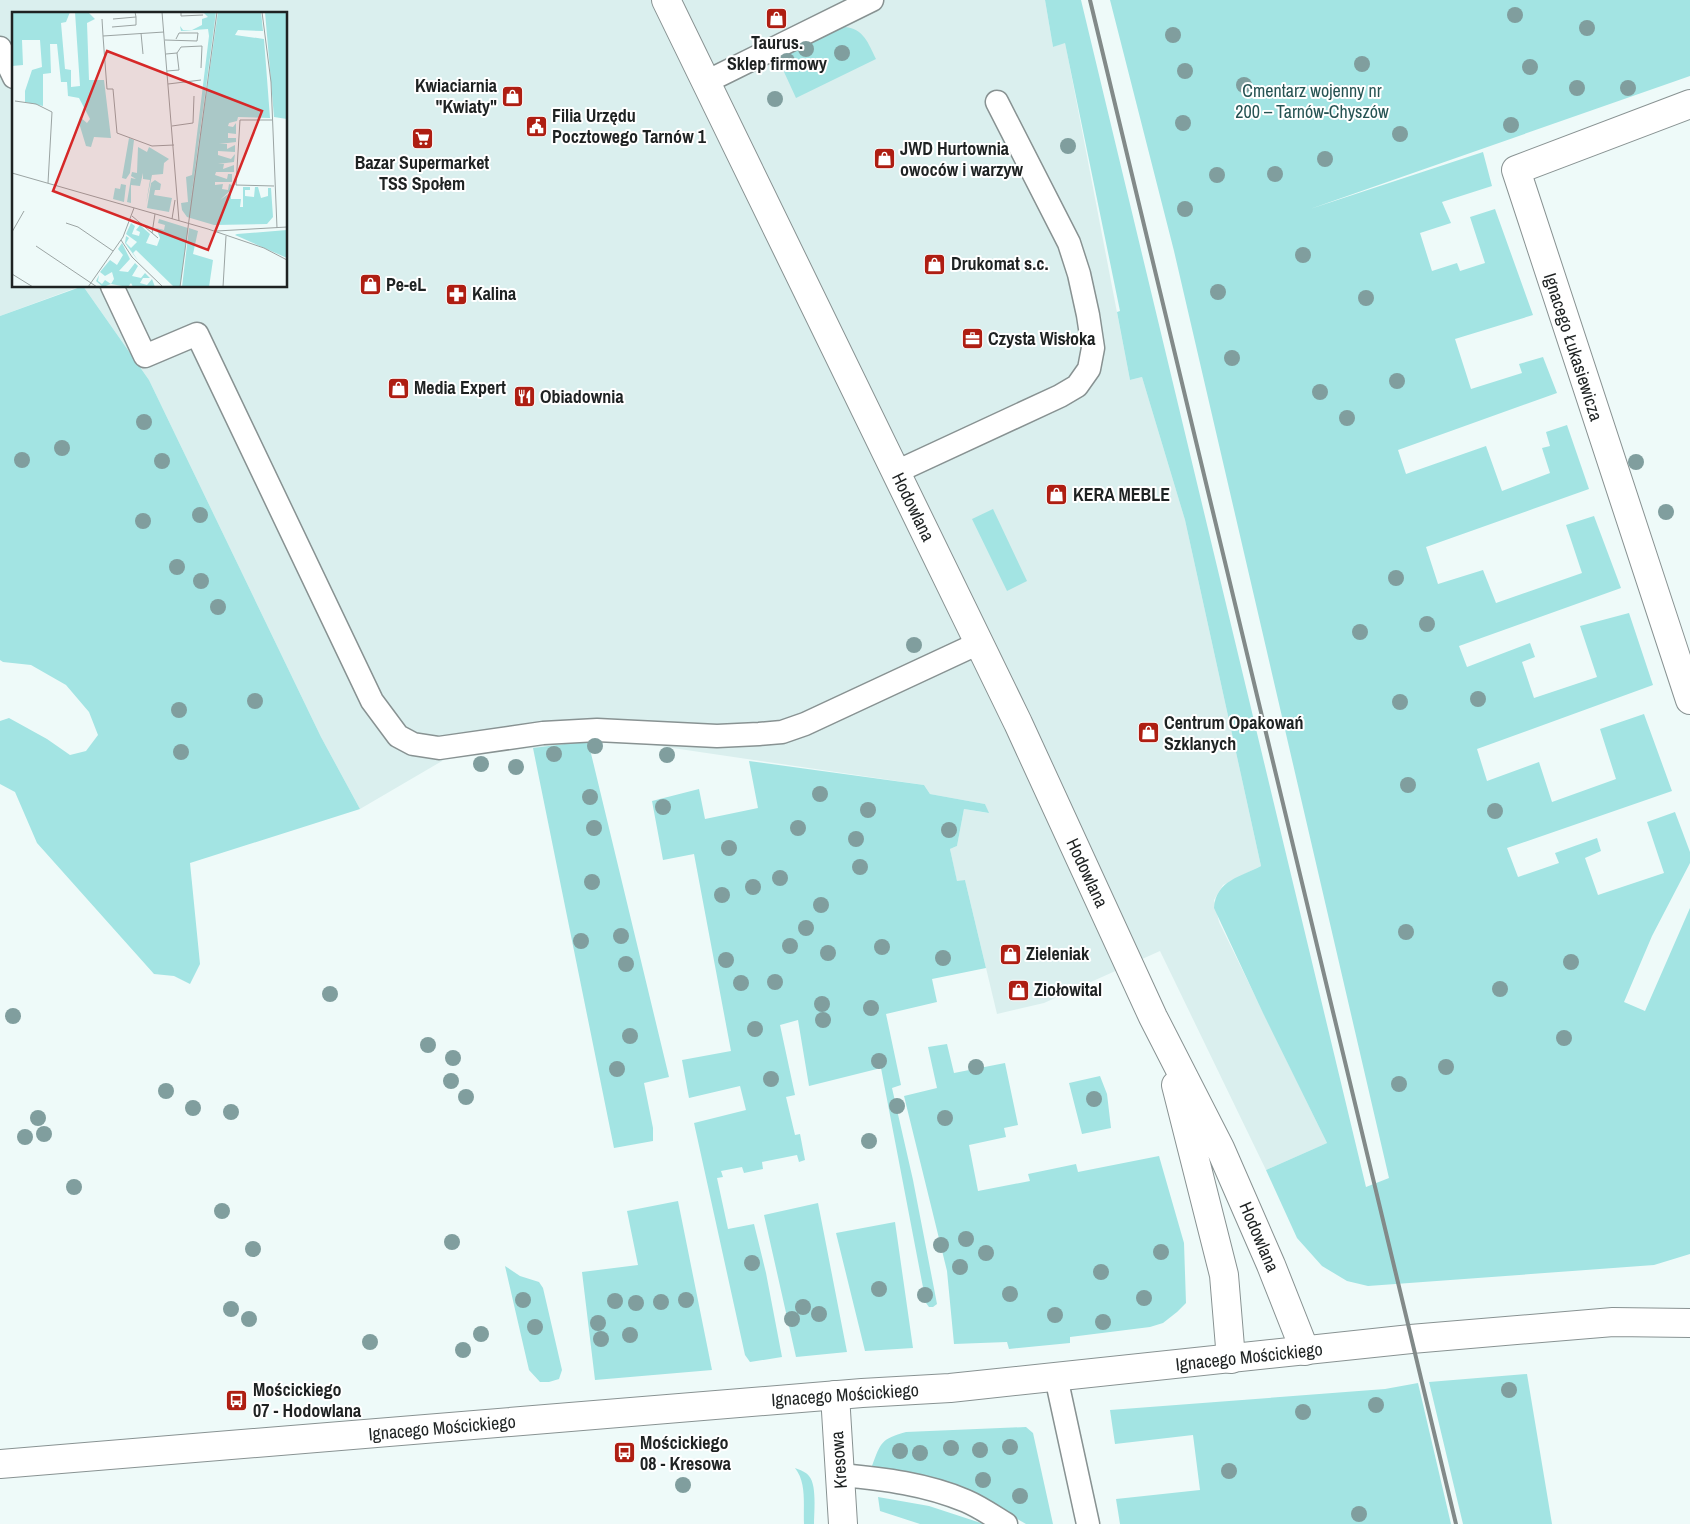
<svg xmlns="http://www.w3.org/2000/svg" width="1690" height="1524" font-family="'Archivo Narrow',sans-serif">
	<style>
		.built { fill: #daefee }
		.green { fill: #a3e4e3 }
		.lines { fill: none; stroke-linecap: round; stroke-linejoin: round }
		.service-casing { stroke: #889292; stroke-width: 25 }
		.minor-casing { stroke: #889292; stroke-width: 30 }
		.tertiary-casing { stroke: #889292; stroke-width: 30 }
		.service { stroke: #fff; stroke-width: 22 }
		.minor { stroke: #fff; stroke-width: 28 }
		.tertiary { stroke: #fff; stroke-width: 28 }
		.rail { stroke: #828a89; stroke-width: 4 }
		.tree { fill: #809e9e }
		.labels { text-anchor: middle; stroke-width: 4; stroke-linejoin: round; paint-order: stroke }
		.poi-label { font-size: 18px; font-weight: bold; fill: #1e2222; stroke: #fff; text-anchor: start }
		.park-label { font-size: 18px; fill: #265353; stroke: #fff }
		.street-label { font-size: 18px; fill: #1e2222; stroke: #fff }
		.inset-road { fill: none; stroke: #9ba4a3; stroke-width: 1 }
		.view { fill: #d62828; fill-opacity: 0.15; stroke: #d62828; stroke-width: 2.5 }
		.inset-edge { fill: none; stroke: #1e2222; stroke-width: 2.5 }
	</style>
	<rect width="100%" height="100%" fill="#eefaf9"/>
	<path class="built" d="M0,0H1045L1053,47L1065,42L1130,380L1142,377L1185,520L1261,866L1223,885L1214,900L1219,922L1327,1143L1266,1170L1160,951L1044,1003L997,1014L965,880L957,882L950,849L957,846L964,809L988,813L985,804L930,794L924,785L605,738L533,748L454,754L360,809L321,737L149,380L83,286H286V14H14V286H81L0,316Z"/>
	<path class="green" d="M1045,0H1081L1366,1187L1389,1178L1174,251L1110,0H1690V76L1310,209L1483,152L1492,186L1442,202L1451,223L1420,233L1432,271L1457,263L1460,271L1485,263L1470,217L1495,209L1533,315L1455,339L1471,389L1522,373L1519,364L1543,357L1557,393L1398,450L1406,474L1486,446L1502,491L1550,473L1542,448L1550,446L1546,432L1567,425L1589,489L1426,547L1438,584L1483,570L1496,603L1582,573L1566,525L1594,516L1621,588L1459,646L1467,667L1530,643L1535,657L1522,662L1534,698L1597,677L1580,626L1629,613L1653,685L1477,749L1487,781L1539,762L1552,802L1616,779L1600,729L1644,714L1672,791L1507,848L1518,877L1559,863L1555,853L1597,838L1601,851L1585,858L1598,895L1664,873L1647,822L1675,812L1690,852V863L1652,936L1624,1002L1645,1011L1690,908V1254L1654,1265L1368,1286L1347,1281L1322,1266L1297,1238L1266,1170L1327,1143L1263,1013L1214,908C1216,880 1241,877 1261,866L1185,520L1142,377L1130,380L1117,312L1120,311L1065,43L1053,47Z
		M845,27C864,29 868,43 876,59L796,98L779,61L780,54L807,40Z
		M83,286L149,380L321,737L360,809L190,863L200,964L190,984L174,976L154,974L37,843L15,792L0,784V721L9,718L47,739L70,755L86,751L98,735L89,712L66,685L31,665L3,662L0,660V316Z
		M993,509L1027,581L1007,591L972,519Z
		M588,741L669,1077L644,1083L653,1128V1141L614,1148L533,748Z
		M749,761L924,785L930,794L985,804L989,813L964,809L957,846L950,849L957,881L965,880L986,968L932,979L937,1002L886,1014L901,1085L892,1088L913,1180L937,1304L933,1307H929L926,1303L881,1068L809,1086L798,1020L780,1025L795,1095L786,1097L795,1135L800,1134L805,1160L799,1162L797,1155L762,1162L763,1169L744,1173L742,1167L721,1171L723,1177L717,1178L728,1229L754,1224L766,1273L782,1357L750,1362L745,1355L694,1123L746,1110L740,1086L689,1098L682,1060L731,1051L694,854L663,860L652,801L699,789L705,819L758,808Z
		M947,1044L954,1073L1005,1063L1018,1125L1004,1128L1006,1137L969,1145L978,1191L1030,1181L1028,1174L1076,1164L1078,1172L1159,1156L1184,1243L1186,1303L1177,1312L1163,1323L1150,1327L1070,1337V1343L1009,1349L1007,1342L954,1344L947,1271L904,1096L937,1088L928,1047Z
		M1100,1076L1107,1094L1111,1128L1082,1134L1069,1083Z
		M678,1201L712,1370L595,1380L582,1272L638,1265L627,1211Z
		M818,1203L847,1352L796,1357L764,1215Z
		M895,1222L913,1348L865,1351L836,1233Z
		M505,1266L520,1276L539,1282L543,1288L562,1370L559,1379L549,1382H540L529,1370Z
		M1527,1374L1552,1524H1463L1429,1382Z
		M1418,1383L1451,1524H1120L1116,1499L1200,1490L1193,1435L1115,1444L1110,1410L1385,1389Z
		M1026,1427L1033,1433L1053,1524H1026L1002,1510L917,1478L872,1466C881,1442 881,1439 906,1432Z
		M795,1468C800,1470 806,1472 809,1476C817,1485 814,1512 814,1524H804C803,1505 807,1483 795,1468Z
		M878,1497L929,1506L984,1524H920L880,1511Z"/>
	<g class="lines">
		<defs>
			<path id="service" d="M0,48L14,77
				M706,82L872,0
				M112,286L145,356L197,334L372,701L398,736L413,744L439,748L543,733L597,730L717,736L759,734L782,732L805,724L979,643
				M896,472L1060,396L1077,386L1089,369L1093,348L1088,315L1079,274L1069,243L997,102
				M1056,1377L1088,1524
				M841,1475C884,1479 926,1484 966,1501C980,1507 993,1516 1006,1524"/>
			<path id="minor" d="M666,0L1018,723L1153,1017L1220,1148L1271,1265L1305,1351
				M1690,104L1516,170L1690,700
				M1176,1085L1224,1275L1231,1359
				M835,1395L843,1524"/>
			<path id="tertiary" d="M0,1464L862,1393L950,1388L1411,1339L1613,1322L1690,1323"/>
		</defs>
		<use href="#service" class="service-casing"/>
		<use href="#minor" class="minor-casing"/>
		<use href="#tertiary" class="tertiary-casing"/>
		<use href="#service" class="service"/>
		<use href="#minor" class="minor"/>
		<use href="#tertiary" class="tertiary"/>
		<path class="rail" d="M1090,0L1456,1524"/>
	</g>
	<g class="tree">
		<circle cx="1515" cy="15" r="8"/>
		<circle cx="1587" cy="28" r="8"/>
		<circle cx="1173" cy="35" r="8"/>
		<circle cx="806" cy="49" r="8"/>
		<circle cx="842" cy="53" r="8"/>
		<circle cx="787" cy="61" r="8"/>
		<circle cx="1362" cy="64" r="8"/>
		<circle cx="1530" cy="67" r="8"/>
		<circle cx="1185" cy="71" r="8"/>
		<circle cx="1244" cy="85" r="8"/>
		<circle cx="1577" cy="88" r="8"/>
		<circle cx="1628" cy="88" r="8"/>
		<circle cx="775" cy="99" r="8"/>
		<circle cx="1183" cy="123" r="8"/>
		<circle cx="1511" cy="125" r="8"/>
		<circle cx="1400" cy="134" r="8"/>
		<circle cx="1068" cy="146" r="8"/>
		<circle cx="1325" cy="159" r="8"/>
		<circle cx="1275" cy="174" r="8"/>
		<circle cx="1217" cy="175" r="8"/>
		<circle cx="1185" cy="209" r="8"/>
		<circle cx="1303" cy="255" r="8"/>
		<circle cx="1218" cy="292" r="8"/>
		<circle cx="1366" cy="298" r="8"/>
		<circle cx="1232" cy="358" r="8"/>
		<circle cx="1397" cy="381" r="8"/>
		<circle cx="1320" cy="392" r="8"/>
		<circle cx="1347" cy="418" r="8"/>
		<circle cx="144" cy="422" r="8"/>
		<circle cx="62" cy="448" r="8"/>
		<circle cx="22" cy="460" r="8"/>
		<circle cx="162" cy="461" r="8"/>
		<circle cx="1636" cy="462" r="8"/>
		<circle cx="1666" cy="512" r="8"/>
		<circle cx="200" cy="515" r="8"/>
		<circle cx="143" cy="521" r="8"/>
		<circle cx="177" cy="567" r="8"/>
		<circle cx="1396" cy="578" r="8"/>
		<circle cx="201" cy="581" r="8"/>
		<circle cx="218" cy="607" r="8"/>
		<circle cx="1427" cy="624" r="8"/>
		<circle cx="1360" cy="632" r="8"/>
		<circle cx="914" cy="645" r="8"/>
		<circle cx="1478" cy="699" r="8"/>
		<circle cx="255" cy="701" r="8"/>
		<circle cx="1400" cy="702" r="8"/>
		<circle cx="179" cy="710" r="8"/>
		<circle cx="595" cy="746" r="8"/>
		<circle cx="181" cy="752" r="8"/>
		<circle cx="554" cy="754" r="8"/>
		<circle cx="667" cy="755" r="8"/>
		<circle cx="481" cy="764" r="8"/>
		<circle cx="516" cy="767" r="8"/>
		<circle cx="1408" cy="785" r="8"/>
		<circle cx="820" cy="794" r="8"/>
		<circle cx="590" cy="797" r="8"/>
		<circle cx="663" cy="807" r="8"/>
		<circle cx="868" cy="810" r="8"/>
		<circle cx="1495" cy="811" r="8"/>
		<circle cx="594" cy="828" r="8"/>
		<circle cx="798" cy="828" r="8"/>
		<circle cx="949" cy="830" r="8"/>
		<circle cx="856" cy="839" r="8"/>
		<circle cx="729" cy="848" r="8"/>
		<circle cx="860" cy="867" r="8"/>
		<circle cx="780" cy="878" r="8"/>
		<circle cx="592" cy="882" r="8"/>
		<circle cx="753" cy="887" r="8"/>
		<circle cx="722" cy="895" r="8"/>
		<circle cx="821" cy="905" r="8"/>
		<circle cx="806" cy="928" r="8"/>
		<circle cx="1406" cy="932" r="8"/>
		<circle cx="621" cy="936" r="8"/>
		<circle cx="581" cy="941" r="8"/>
		<circle cx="790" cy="946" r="8"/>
		<circle cx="882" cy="947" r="8"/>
		<circle cx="828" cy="953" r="8"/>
		<circle cx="943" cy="958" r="8"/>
		<circle cx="726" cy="960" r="8"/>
		<circle cx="1571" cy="962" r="8"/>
		<circle cx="626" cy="964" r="8"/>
		<circle cx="775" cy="982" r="8"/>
		<circle cx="741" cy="983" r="8"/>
		<circle cx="1500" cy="989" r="8"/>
		<circle cx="330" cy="994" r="8"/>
		<circle cx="822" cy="1004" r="8"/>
		<circle cx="871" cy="1008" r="8"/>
		<circle cx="13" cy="1016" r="8"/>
		<circle cx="823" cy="1020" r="8"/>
		<circle cx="755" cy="1029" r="8"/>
		<circle cx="630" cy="1036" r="8"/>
		<circle cx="1564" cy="1038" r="8"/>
		<circle cx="428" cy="1045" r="8"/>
		<circle cx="453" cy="1058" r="8"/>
		<circle cx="879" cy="1061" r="8"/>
		<circle cx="976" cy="1067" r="8"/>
		<circle cx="1446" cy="1067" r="8"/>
		<circle cx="617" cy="1069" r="8"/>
		<circle cx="771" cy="1079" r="8"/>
		<circle cx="451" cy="1081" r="8"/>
		<circle cx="1399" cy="1084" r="8"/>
		<circle cx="166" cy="1091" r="8"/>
		<circle cx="466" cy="1097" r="8"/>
		<circle cx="1094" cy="1099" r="8"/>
		<circle cx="897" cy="1106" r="8"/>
		<circle cx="193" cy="1108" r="8"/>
		<circle cx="231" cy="1112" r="8"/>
		<circle cx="38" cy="1118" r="8"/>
		<circle cx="945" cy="1118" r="8"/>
		<circle cx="44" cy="1134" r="8"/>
		<circle cx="25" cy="1137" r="8"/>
		<circle cx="869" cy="1141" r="8"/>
		<circle cx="74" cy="1187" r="8"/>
		<circle cx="222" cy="1211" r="8"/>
		<circle cx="966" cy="1239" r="8"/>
		<circle cx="452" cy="1242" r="8"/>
		<circle cx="941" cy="1245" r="8"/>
		<circle cx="253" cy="1249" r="8"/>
		<circle cx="1161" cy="1252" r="8"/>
		<circle cx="986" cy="1253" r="8"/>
		<circle cx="752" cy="1263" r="8"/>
		<circle cx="960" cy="1267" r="8"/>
		<circle cx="1101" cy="1272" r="8"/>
		<circle cx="879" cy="1289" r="8"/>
		<circle cx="1010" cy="1294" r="8"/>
		<circle cx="925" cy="1295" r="8"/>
		<circle cx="1144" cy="1298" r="8"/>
		<circle cx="523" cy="1300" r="8"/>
		<circle cx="686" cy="1300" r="8"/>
		<circle cx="615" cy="1301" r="8"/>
		<circle cx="661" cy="1302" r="8"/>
		<circle cx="636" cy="1303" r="8"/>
		<circle cx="803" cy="1307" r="8"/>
		<circle cx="231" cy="1309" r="8"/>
		<circle cx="819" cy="1314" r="8"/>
		<circle cx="1055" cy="1315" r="8"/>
		<circle cx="249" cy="1319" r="8"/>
		<circle cx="792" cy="1319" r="8"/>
		<circle cx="1103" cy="1322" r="8"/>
		<circle cx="598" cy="1323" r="8"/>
		<circle cx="535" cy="1327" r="8"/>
		<circle cx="481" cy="1334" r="8"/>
		<circle cx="630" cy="1335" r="8"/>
		<circle cx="601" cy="1339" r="8"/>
		<circle cx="370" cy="1342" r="8"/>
		<circle cx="463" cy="1350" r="8"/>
		<circle cx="1509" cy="1390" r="8"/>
		<circle cx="1376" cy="1405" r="8"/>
		<circle cx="1303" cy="1412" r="8"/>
		<circle cx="1010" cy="1447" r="8"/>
		<circle cx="951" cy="1448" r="8"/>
		<circle cx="980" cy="1450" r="8"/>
		<circle cx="900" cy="1451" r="8"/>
		<circle cx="920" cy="1453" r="8"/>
		<circle cx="1229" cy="1471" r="8"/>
		<circle cx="983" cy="1480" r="8"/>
		<circle cx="683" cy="1485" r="8"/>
		<circle cx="1020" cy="1496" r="8"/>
		<circle cx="1359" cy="1514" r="8"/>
	</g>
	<defs>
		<symbol id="shop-square" viewBox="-11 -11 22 22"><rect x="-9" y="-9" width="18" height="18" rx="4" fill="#ae1e12" stroke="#fff"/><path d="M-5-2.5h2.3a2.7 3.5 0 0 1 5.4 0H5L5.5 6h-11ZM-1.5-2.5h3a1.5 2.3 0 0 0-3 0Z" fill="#fff"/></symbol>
		<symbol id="civic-square" viewBox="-11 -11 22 22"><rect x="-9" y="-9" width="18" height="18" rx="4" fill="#ae1e12" stroke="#fff"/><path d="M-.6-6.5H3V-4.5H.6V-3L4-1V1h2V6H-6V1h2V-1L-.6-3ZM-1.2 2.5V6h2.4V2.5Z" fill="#fff"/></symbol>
		<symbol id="supermarket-square" viewBox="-11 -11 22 22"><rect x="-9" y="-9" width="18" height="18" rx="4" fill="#ae1e12" stroke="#fff"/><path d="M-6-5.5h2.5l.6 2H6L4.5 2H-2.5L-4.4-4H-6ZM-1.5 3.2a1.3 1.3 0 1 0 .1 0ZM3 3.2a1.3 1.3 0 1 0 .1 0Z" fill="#fff"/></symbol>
		<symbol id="pharmacy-square" viewBox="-11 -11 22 22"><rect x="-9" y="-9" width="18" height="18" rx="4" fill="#ae1e12" stroke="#fff"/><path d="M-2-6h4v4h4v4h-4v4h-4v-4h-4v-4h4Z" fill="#fff"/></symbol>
		<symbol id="office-square" viewBox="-11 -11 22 22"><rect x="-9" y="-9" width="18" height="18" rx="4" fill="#ae1e12" stroke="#fff"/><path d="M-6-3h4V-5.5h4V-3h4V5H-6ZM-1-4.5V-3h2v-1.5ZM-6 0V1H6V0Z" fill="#fff"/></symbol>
		<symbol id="restaurant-square" viewBox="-11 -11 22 22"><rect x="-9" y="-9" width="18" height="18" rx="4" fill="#ae1e12" stroke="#fff"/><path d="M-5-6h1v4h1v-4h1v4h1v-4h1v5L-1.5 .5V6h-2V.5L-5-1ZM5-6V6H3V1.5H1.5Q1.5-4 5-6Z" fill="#fff"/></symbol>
		<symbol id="bus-square" viewBox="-11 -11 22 22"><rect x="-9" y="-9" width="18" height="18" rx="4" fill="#ae1e12" stroke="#fff"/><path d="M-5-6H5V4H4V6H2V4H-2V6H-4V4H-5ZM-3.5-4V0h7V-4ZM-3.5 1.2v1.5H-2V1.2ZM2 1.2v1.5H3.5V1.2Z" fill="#fff"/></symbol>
	</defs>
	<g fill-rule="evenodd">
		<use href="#shop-square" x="764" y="6" width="25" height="25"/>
		<use href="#shop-square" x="500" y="84" width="25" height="25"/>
		<use href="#civic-square" x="524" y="114" width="25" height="25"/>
		<use href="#supermarket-square" x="410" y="126" width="25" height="25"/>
		<use href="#shop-square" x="872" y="146" width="25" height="25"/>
		<use href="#shop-square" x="922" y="252" width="25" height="25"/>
		<use href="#shop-square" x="358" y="272" width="25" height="25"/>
		<use href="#pharmacy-square" x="444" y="282" width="25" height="25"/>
		<use href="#office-square" x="960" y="326" width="25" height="25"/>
		<use href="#shop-square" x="386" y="376" width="25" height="25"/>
		<use href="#restaurant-square" x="512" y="384" width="25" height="25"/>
		<use href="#shop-square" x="1044" y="482" width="25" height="25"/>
		<use href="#shop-square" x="1136" y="720" width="25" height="25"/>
		<use href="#shop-square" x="998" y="942" width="25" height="25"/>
		<use href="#shop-square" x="1006" y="978" width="25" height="25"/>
		<use href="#bus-square" x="224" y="1388" width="25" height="25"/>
		<use href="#bus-square" x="612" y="1440" width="25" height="25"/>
	</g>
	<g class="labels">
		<g class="poi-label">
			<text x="777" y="49" text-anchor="middle">Taurus.<tspan x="777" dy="21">Sklep firmowy</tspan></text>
			<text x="497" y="92" text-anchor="end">Kwiaciarnia<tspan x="497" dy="21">"Kwiaty"</tspan></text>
			<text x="552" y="122">Filia Urzędu<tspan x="552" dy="21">Pocztowego Tarnów 1</tspan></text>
			<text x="900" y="155">JWD Hurtownia<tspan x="900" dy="21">owoców i warzyw</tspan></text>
			<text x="422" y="169" text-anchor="middle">Bazar Supermarket<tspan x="422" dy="21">TSS Społem</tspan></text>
			<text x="951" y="270">Drukomat s.c.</text>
			<text x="386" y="291">Pe-eL</text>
			<text x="472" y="300">Kalina</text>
			<text x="988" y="345">Czysta Wisłoka</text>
			<text x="414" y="394">Media Expert</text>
			<text x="540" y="403">Obiadownia</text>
			<text x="1073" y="501">KERA MEBLE</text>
			<text x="1164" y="729">Centrum Opakowań<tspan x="1164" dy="21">Szklanych</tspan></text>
			<text x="1026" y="960">Zieleniak</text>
			<text x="1034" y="996">Ziołowital</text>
			<text x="253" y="1396">Mościckiego<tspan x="253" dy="21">07 - Hodowlana</tspan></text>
			<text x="640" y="1449">Mościckiego<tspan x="640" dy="21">08 - Kresowa</tspan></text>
		</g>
		<g class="park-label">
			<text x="1312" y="97">Cmentarz wojenny nr<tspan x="1312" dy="21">200 – Tarnów-Chyszów</tspan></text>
		</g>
		<g class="street-label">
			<text transform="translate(1573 347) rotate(72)" y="6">Ignacego Łukasiewicza</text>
			<text transform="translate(913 507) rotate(64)" y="6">Hodowlana</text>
			<text transform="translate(1087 873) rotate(65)" y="6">Hodowlana</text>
			<text transform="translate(1259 1237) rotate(67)" y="6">Hodowlana</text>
			<text transform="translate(1249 1357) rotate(-6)" y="6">Ignacego Mościckiego</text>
			<text transform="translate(845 1395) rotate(-4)" y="6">Ignacego Mościckiego</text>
			<text transform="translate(442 1428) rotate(-5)" y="6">Ignacego Mościckiego</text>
			<text transform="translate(839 1460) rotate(-94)" y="6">Kresowa</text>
		</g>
	</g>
	<g transform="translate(12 12)">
		<rect width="275" height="275" fill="#eefaf9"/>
		<path d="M0,0H58L54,10L49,11L53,57L59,58V75L68,74L63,0H76L83,7L75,11L77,68H92L99,126L82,125L79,135L74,134L67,111L68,105L75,111L78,107L67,86L56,84L55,70H49L45,32H38L39,61L31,62V94L13,90V79L20,58L30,55L28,28H10L11,53L0,54V88ZM191,0H204L178,196L206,0H249L251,19L226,18L223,23L252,27L258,106L226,105L225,109L217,111L216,114L221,115L224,111V122L216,121V126H224V130L207,132H215V137L223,133V140L206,139V143L219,147L223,142L222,150L206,152H212L211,157L222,153V160H204L203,163L215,167L216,162H220V170H203V173L211,172L210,177L216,178L217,172L220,173V177L208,188L219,180V187H229L228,195H231V175H238V178H233V184L242,185L243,175H246L249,186L256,184V176H259L261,205L255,212L202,213L175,205L170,198L169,191L176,190L174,165L180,163L197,24L196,17L169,19L168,14L171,18H180L190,13V7L196,5ZM253,0H275V107L262,105ZM117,126L122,128L118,161L114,167L110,166ZM126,135L135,140L137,135L157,147L152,151L151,162L140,163L134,192L138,168L131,167V161L128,174L119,173V191L115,190L119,166L124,167L119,164L120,160L125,161ZM143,168L149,172L148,178H143L142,183L160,186L157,200L135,196L139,171ZM109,172L114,173L112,190L101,187L103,176L108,177ZM147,207L176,216L168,275H162L124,238L121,241L127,250L113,231L114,224L117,226L114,231L119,236L125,230L114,222L119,211L123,214L120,222L127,224L128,220L124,218L128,213L138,222L134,231L145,234L148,226L144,216L152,218L153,213L146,211ZM177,216L186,219L181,242L201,248L197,275H170ZM275,218V246L223,223L225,222ZM110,231L118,247L107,259L116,260L123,251L126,254L120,264L129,266L133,261L138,266H131L128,271L135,273L140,267L143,275H121L119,271L116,275L99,272L91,275L84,269L87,263L86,269L90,272L93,268L99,272L102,267L100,260L93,264L88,260L98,248L105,253L111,243L106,237Z" fill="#a3e4e3"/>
		<path class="inset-road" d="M150,0L167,209M169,0V4L191,3M250,0L259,70L265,216M90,7L91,24L152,20M101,7L124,5L123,0M100,15L124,13V5M129,21L131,42M91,24L95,77H101L105,121L140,134L162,133M153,28L185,29L186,21H167L164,27M165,41L169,35L190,34L189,56M154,42L165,41L167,58L155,59M156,72L189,68M3,89L24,92L40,100L36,171M260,108H228L224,173L262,174M160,114L181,111L182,84M0,161L196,217L252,236L275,248M120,204L146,226M160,207L163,188M54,211L66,215L101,239M205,219L275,215M0,220L12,199M140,221L143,202M109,228L120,245L151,275M24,234L85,275M0,262L21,275M76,275L111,225L122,196M168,275L205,0M211,275L214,224"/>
		<path class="view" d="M95,39L250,99L196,238L41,179Z"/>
		<rect width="275" height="275" class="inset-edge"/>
	</g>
</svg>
